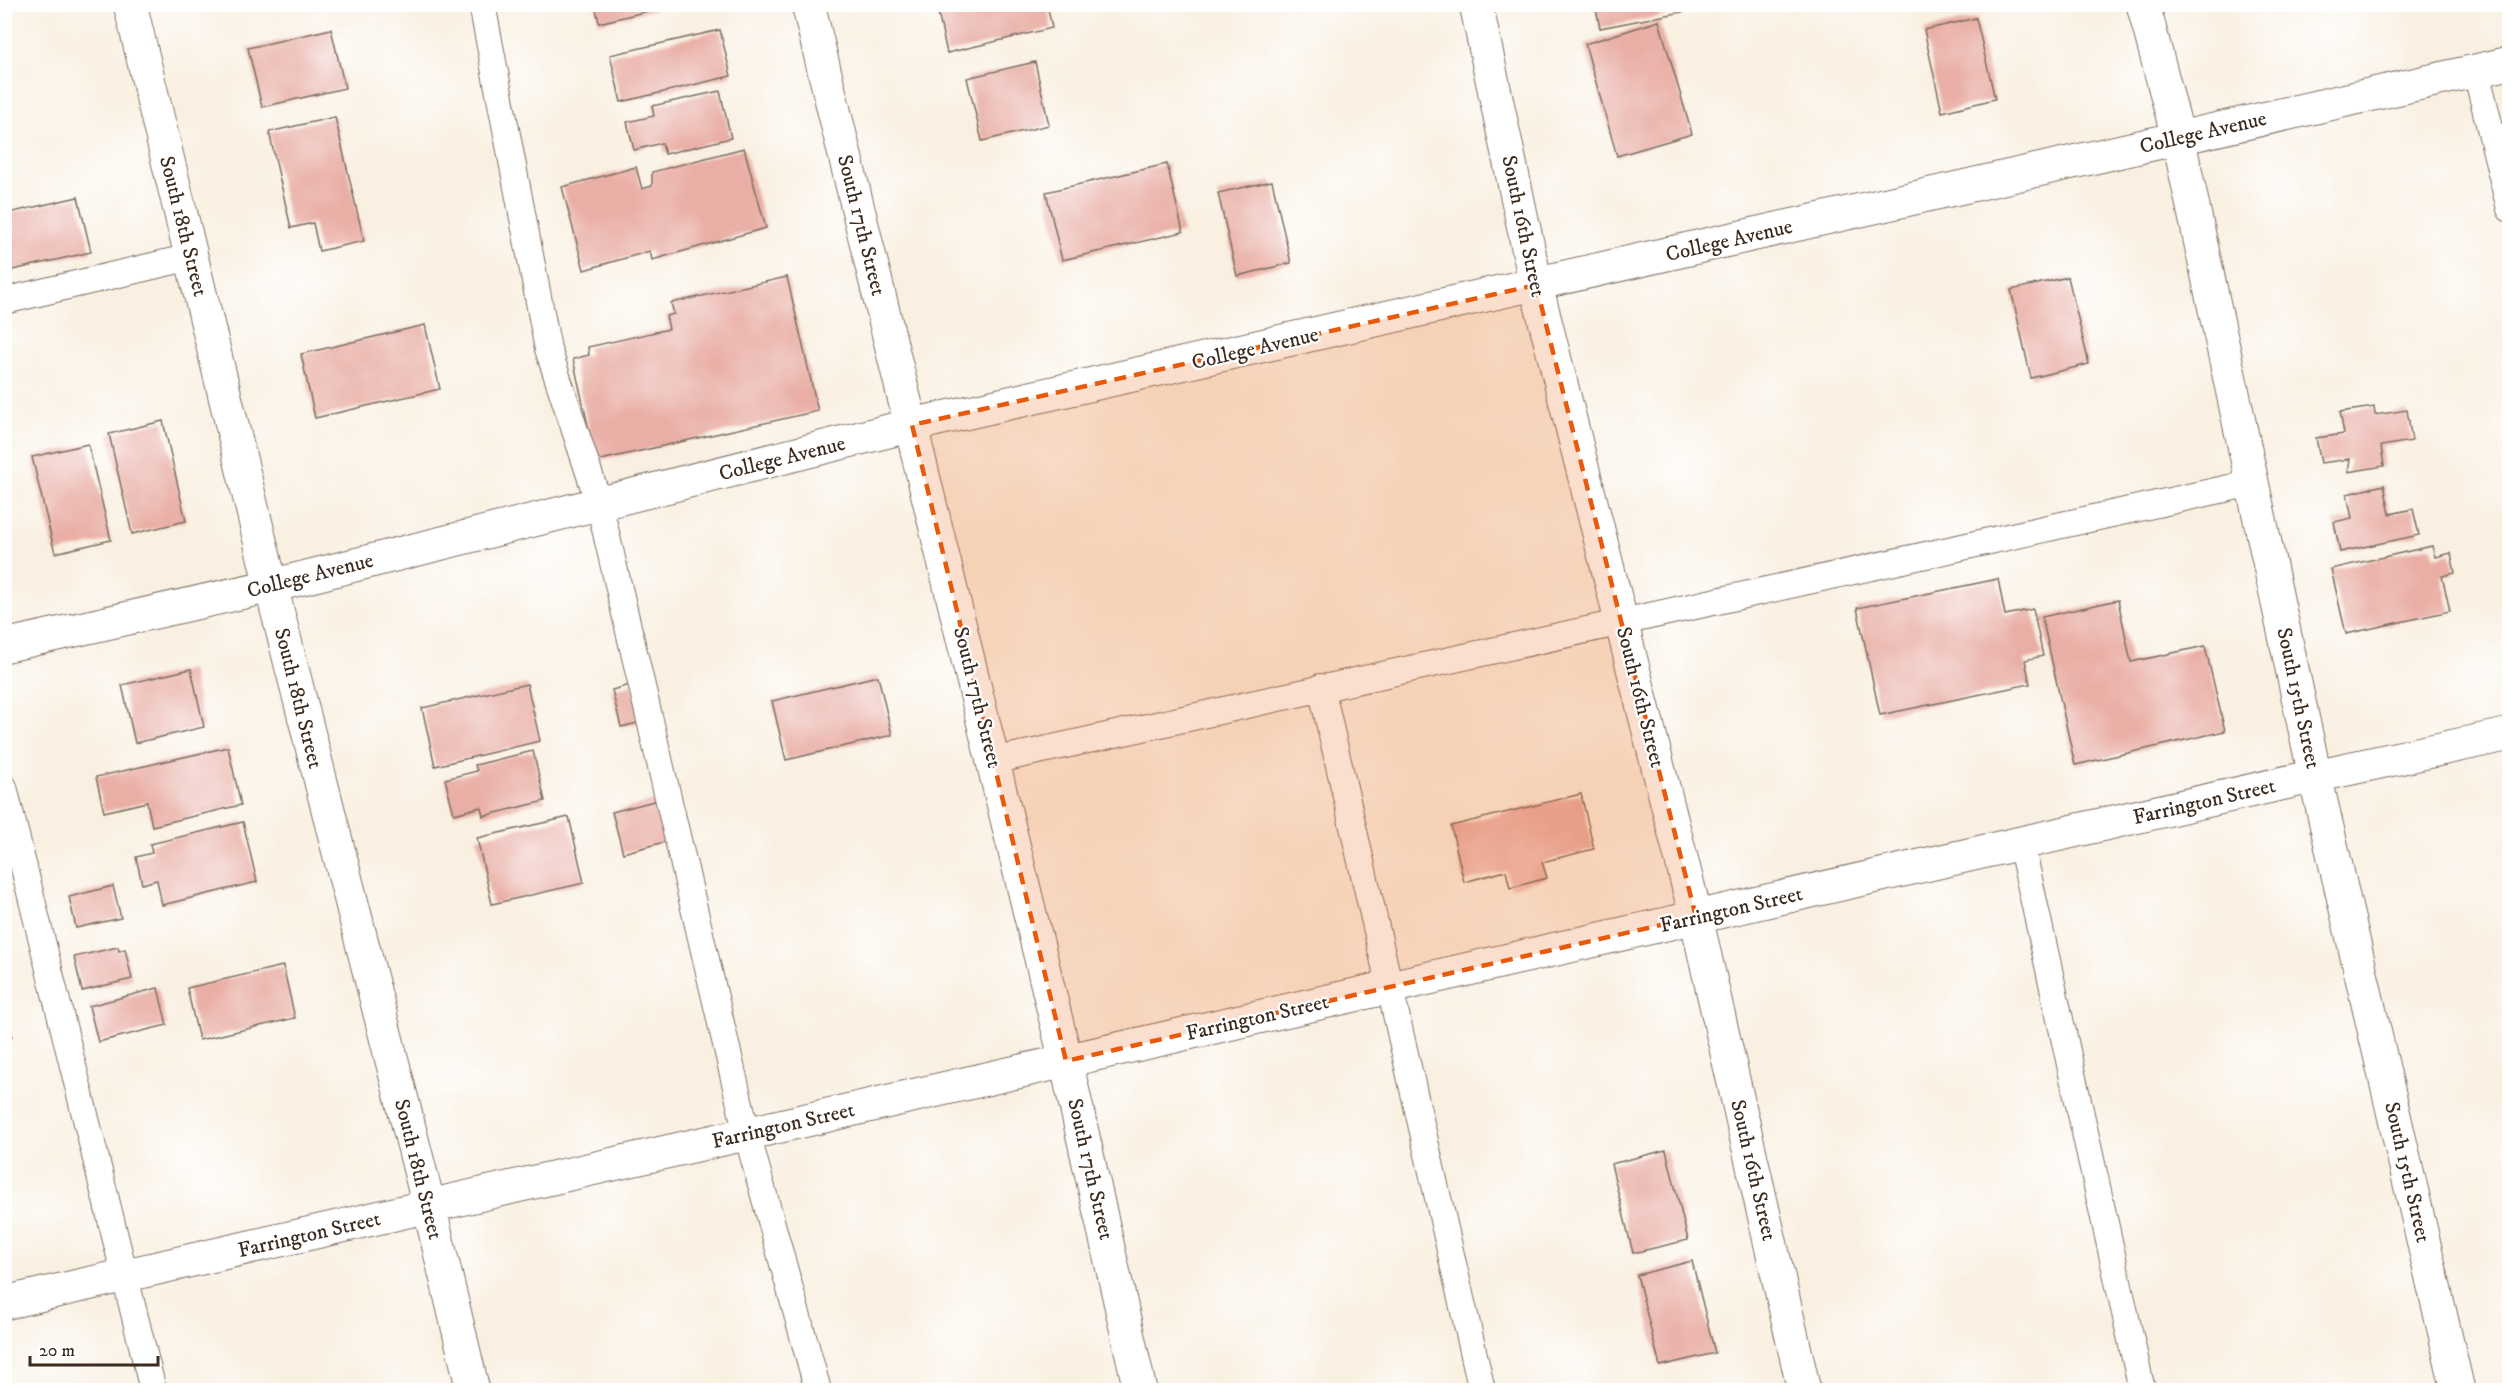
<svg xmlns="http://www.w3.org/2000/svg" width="2514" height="1395" font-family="'IM FELL DW Pica',serif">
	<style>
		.building { fill: #e9aea5 }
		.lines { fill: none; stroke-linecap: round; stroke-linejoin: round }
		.service-casing { stroke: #7e6f62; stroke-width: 28 }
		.minor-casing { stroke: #7e6f62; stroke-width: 35 }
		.tertiary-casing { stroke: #7e6f62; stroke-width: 35 }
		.service { stroke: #fff; stroke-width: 26 }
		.minor { stroke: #fff; stroke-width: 33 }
		.tertiary { stroke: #fff; stroke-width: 33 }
		.marked { fill: #e8590c; fill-opacity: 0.2; stroke: #e8590c; stroke-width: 4.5; stroke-dasharray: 12 8; stroke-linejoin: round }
		.labels { text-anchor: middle; stroke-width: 4.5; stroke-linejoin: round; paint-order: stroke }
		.street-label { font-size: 21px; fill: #3b2a1e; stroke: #fff }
	</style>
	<rect width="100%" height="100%" fill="#fff"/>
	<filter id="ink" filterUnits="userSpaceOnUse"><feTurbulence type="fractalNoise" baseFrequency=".0167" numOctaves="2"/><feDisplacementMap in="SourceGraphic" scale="12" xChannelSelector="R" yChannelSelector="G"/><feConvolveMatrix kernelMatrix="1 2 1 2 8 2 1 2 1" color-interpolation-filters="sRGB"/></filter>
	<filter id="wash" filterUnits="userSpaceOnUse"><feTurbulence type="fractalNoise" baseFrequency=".008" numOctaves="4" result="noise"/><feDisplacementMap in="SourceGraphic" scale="24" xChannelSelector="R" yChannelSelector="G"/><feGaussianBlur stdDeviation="1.35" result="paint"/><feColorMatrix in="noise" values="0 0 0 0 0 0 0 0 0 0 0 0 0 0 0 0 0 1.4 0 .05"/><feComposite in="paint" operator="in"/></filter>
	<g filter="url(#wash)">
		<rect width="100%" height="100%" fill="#f9f0e1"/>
		<g id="blocks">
			<path class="building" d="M595,4H673V5L599,23Z
				M936,4H1047L1052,28L947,53Z
				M1595,4H1702L1703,8L1600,28Z
				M1976,18L1995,99L1942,112L1924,30Z
				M1659,21L1692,134L1617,156L1585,44Z
				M331,29L345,88L262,107L248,48Z
				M720,30L731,76L621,102L610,55Z
				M1035,62L1049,125L982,141L967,78Z
				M720,91L731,138L665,154L662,143L634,150L627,122L654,116L652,106Z
				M335,117L364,241L319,251L313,223L291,228L269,132Z
				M744,148L766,228L652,260L650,251L584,270L562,187L636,167L642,189L652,186V172Z
				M1167,164L1183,232L1062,260L1046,192Z
				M1272,181L1291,263L1237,276L1218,193Z
				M78,197L91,252L4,272V214Z
				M787,277L818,411L596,461L573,359L589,355L588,347L669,329L666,316L674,314L671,303Z
				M2068,277L2089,364L2031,378L2011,290Z
				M425,325L440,389L315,418L301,354Z
				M2374,407L2375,415L2407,410L2412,441L2381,446L2384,466L2348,472L2350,459L2321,463L2316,438L2344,434L2340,412Z
				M163,421L186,521L132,534L109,434Z
				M88,444L111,540L55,553L32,457Z
				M2384,485L2390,514L2413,509L2419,535L2340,552L2334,522L2352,518L2347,494Z
				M2432,546L2435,557L2451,553L2455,573L2442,576L2450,611L2346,634L2331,569Z
				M1998,579L2005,615L2033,609L2043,656L2025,660L2030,684L1880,715L1857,608Z
				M2118,600L2131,662L2205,646L2225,731L2075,765L2042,617Z
				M191,669L204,727L135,743L122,685Z
				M878,676L892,735L786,760L772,701Z
				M527,684L540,741L435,766L422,708Z
				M633,684L642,722L621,727L612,690Z
				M228,747L241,805L152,826L147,802L104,812L96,777Z
				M533,751L545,801L483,816L481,807L454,814L445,779L477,771L475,765Z
				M1581,794L1594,849L1542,862L1547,878L1510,888L1506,871L1464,882L1451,826Z
				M658,800L668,841L623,853L612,812Z
				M569,817L584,883L492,904L477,838Z
				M243,822L257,882L162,905L157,880L142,884L136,857L152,853L150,844Z
				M113,886L121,918L76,928L69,897Z
				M118,947L119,951L125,949L132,979L82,991L74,957Z
				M283,966L295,1018L199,1040L187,988Z
				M158,988L167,1025L98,1042L89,1006Z
				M4,1007L12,1036L4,1038Z
				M1666,1150L1688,1240L1633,1253L1611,1164Z
				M1692,1261L1715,1353L1660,1366L1637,1275Z"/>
		</g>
	</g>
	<g filter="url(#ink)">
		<use href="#blocks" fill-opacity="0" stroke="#7e6f62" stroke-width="1.5"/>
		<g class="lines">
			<defs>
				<path id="service" d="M482,4L548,349L599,503L747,1134L818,1390
					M2476,71L2510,209
					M4,301L191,257
					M1321,687L1482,1390
					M993,761L2252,483
					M4,787L153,1390
					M2021,843L2142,1390"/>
				<path id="minor" d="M130,4L271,586L429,1206L473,1390
					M808,4L1066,1061L1140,1390
					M1476,4L1536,285L1696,917L1804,1390
					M2143,4L2178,137L2315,776L2458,1390
					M4,1303L2315,776L2510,734"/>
				<path id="tertiary" d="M4,646L271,586L912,425L2510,63"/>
			</defs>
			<use href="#service" class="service-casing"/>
			<use href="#minor" class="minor-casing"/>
			<use href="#tertiary" class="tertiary-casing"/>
			<use href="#service" class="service"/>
			<use href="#minor" class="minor"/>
			<use href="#tertiary" class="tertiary"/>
		</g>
	</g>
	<path class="marked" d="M1536,285L1696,917L1066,1061L912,425Z"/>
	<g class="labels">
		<g class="street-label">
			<text transform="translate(2203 132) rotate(-13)" y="7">College Avenue</text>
			<text transform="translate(862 225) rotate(76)" y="7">South 17th Street</text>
			<text transform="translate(184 226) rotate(76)" y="7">South 18th Street</text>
			<text transform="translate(1524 226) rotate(78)" y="7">South 16th Street</text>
			<text transform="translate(1729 240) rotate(-13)" y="7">College Avenue</text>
			<text transform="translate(1255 348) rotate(-13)" y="7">College Avenue</text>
			<text transform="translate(782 458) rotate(-14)" y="7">College Avenue</text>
			<text transform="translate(310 575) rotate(-14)" y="7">College Avenue</text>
			<text transform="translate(978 697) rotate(76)" y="7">South 17th Street</text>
			<text transform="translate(1641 697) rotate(76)" y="7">South 16th Street</text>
			<text transform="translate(299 698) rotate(76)" y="7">South 18th Street</text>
			<text transform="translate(2299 698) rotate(78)" y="7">South 15th Street</text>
			<text transform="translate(2204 801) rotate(-13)" y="7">Farrington Street</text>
			<text transform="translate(1731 909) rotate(-13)" y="7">Farrington Street</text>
			<text transform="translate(1257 1017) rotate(-13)" y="7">Farrington Street</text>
			<text transform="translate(783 1125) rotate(-13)" y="7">Farrington Street</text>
			<text transform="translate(419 1169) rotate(76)" y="7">South 18th Street</text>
			<text transform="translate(1091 1169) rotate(77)" y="7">South 17th Street</text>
			<text transform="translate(1754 1170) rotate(77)" y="7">South 16th Street</text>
			<text transform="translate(2408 1172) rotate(77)" y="7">South 15th Street</text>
			<text transform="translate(309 1234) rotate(-13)" y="7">Farrington Street</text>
		</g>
	</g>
	<rect width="2514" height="1395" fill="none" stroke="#fff" stroke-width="24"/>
	<path d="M30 1356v9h128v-9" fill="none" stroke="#3b2a1e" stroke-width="3"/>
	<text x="39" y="1356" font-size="18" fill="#3b2a1e" stroke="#ffffff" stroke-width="4.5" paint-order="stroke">20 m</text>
</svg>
